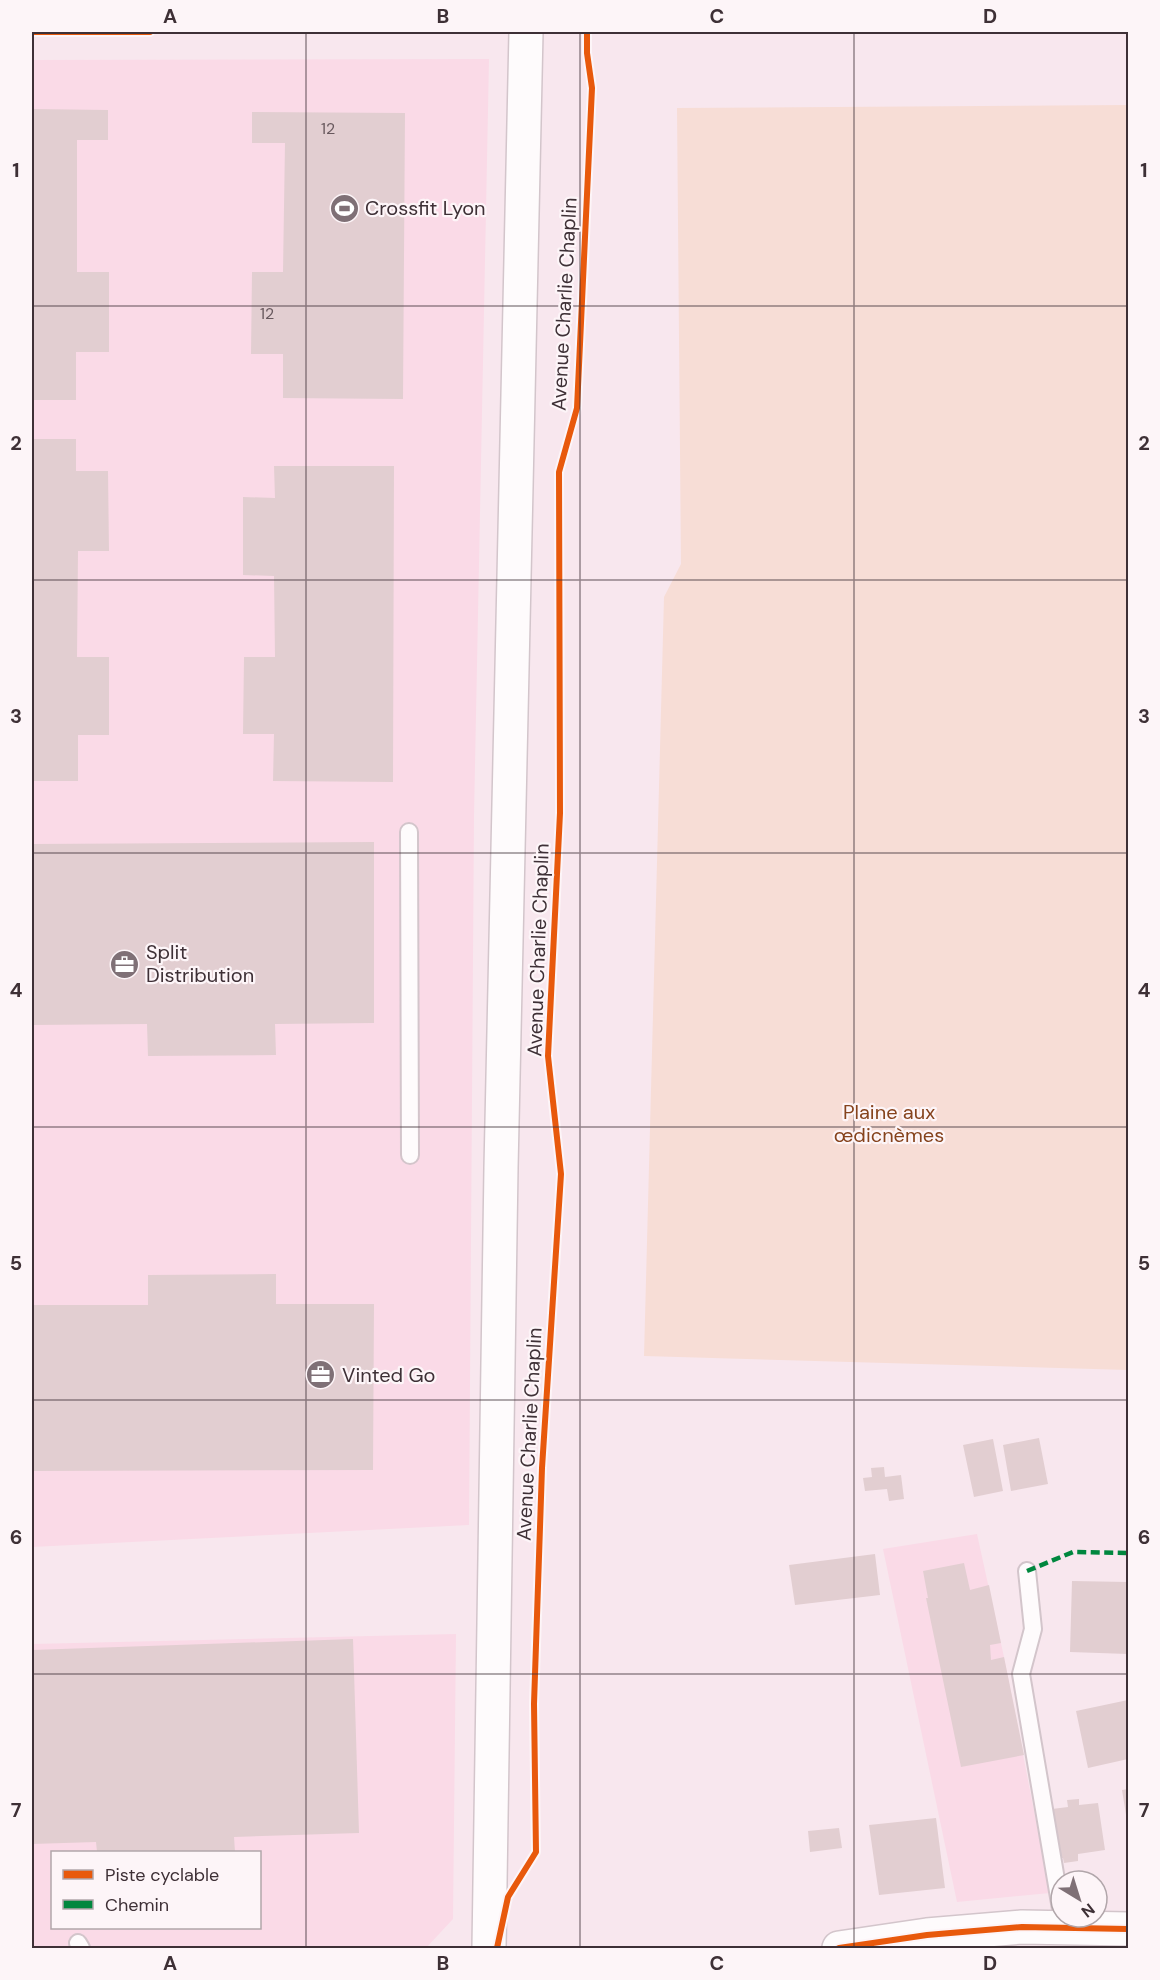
<svg xmlns="http://www.w3.org/2000/svg" width="1160" height="1980" font-family="'DM Sans',sans-serif">
	<style>
		.built { fill: #fadae7; fill-rule: evenodd }
		.green { fill: #f7ddd6 }
		.building { fill: #e2ced1 }
		.lines { fill: none; stroke-linecap: round; stroke-linejoin: round }
		.service-casing { stroke: #d3c5cb; stroke-width: 20 }
		.minor-casing { stroke: #d3c5cb; stroke-width: 36 }
		.tertiary-casing { stroke: #d3c5cb; stroke-width: 36 }
		.service { stroke: #fefbfc; stroke-width: 16 }
		.minor { stroke: #fefbfc; stroke-width: 33 }
		.tertiary { stroke: #fefbfc; stroke-width: 33 }
		.quiet { stroke: #00873e; stroke-width: 4.5; stroke-dasharray: 9 4.5; stroke-linecap: butt }
		.cycleway-casing { stroke: #fdf5f8; stroke-width: 10 }
		.cycleway { stroke: #e8590c; stroke-width: 6 }
		.grid { fill: none; stroke: #3e3036; stroke-width: 1.5; stroke-opacity: 0.55 }
		.labels { text-anchor: middle; stroke-width: 4.5; stroke-linejoin: round; paint-order: stroke }
		.number-label { font-size: 16px; fill: #67585d }
		.poi-label { font-size: 20px; fill: #3e3036; stroke: #fdf5f8; text-anchor: start }
		.street-label { font-size: 20px; fill: #3e3036; stroke: #fdf5f8 }
		.park-label { font-size: 20px; fill: #86431d; stroke: #fdf5f8 }
		.neatline { fill: none; stroke: #3e3036; stroke-width: 2 }
		.grid-label { font-size: 20px; text-anchor: middle; font-weight: bold; fill: #3e3036 }
	</style>
	<rect width="100%" height="100%" fill="#f8e7ee"/>
	<path class="built" d="M489,59L474,816L469,1525L32,1547V60Z
		M977,1534L1004,1657L1050,1893L957,1902L883,1549Z
		M456,1634L453,1919L426,1948H32V1644ZM52,1852H260V1928H52Z"/>
	<path class="green" d="M1128,105V1370L644,1356L664,597L681,564L677,108Z"/>
	<path class="building" d="M32,109L108,110V140H77V272H109V352H76V400H32Z
		M252,112L405,113L403,399L283,398V354H251L252,272H283L285,143H252Z
		M32,439H76V471H108L109,551H78L77,657H109V735H78V781H32Z
		M274,466H394L393,782L273,781L274,734H243L244,657H275L274,576L243,575V497L275,498Z
		M374,842V1023L275,1024L276,1055L148,1056L147,1024L32,1025V844Z
		M276,1274V1304H374L373,1470L32,1471V1305H148V1275Z
		M1039,1438L1048,1484L1011,1491L1003,1445Z
		M993,1439L1003,1491L974,1497L963,1445Z
		M884,1467L885,1477L901,1475L904,1499L889,1501L887,1489L865,1491L863,1478L872,1477L871,1468Z
		M875,1554L880,1595L795,1605L789,1565Z
		M964,1563L970,1590L989,1585L1001,1643L990,1645L991,1660L1004,1657L1024,1755L961,1767L926,1598H928L923,1571Z
		M1072,1581L1128,1582V1654L1070,1652Z
		M353,1639L359,1833L234,1837L235,1852H97L96,1842L32,1844V1650Z
		M1128,1700V1759L1088,1768L1076,1711Z
		M1128,1789V1821H1127L1122,1790Z
		M1079,1799V1805L1098,1803L1105,1850L1078,1854V1861L1064,1863L1063,1858H1061L1052,1809L1068,1807L1067,1800Z
		M936,1818L945,1888L879,1895L869,1825Z
		M839,1828L842,1848L810,1852L808,1831Z"/>
	<g class="lines">
		<defs>
			<path id="service" d="M409,832L410,1155
				M1027,1571L1033,1629L1021,1674L1061,1909
				M78,1943L81,1948"/>
			<path id="minor" d="M489,1948L501,1168L526,32"/>
			<path id="tertiary" d="M839,1948L927,1935L1022,1927L1128,1929"/>
		</defs>
		<use href="#service" class="service-casing"/>
		<use href="#minor" class="minor-casing"/>
		<use href="#tertiary" class="tertiary-casing"/>
		<use href="#service" class="service"/>
		<use href="#minor" class="minor"/>
		<use href="#tertiary" class="tertiary"/>
		<path class="quiet" d="M1027,1571L1073,1552L1128,1553"/>
		<defs>
			<path id="cycleway" d="M32,32H150
				M497,1948L508,1897L536,1852L534,1704L542,1468L561,1174L548,1056L560,813L559,472L577,408L592,88L587,53V32
				M839,1948L927,1935L1022,1927L1128,1929"/>
		</defs>
		<use href="#cycleway" class="cycleway-casing"/>
		<use href="#cycleway" class="cycleway"/>
	</g>
	<path class="grid" d="M306,32V1948M580,32V1948M854,32V1948M32,306H1128M32,580H1128M32,853H1128M32,1127H1128M32,1400H1128M32,1674H1128"/>
	<defs>
		<symbol id="stadium-disc" viewBox="-11 -11 22 22"><circle r="9.5" fill="#7f7076" stroke="#fdf5f8"/><path d="M0-5a6.5 5 0 1 0 0 10a6.5 5 0 1 0 0-10ZM-3.5-1.8h7v3.6h-7Z" fill="#fff"/></symbol>
		<symbol id="office-disc" viewBox="-11 -11 22 22"><circle r="9.5" fill="#7f7076" stroke="#fdf5f8"/><path d="M-6-3h4V-5.5h4V-3h4V5H-6ZM-1-4.5V-3h2v-1.5ZM-6 0V1H6V0Z" fill="#fff"/></symbol>
	</defs>
	<g fill-rule="evenodd">
		<use href="#stadium-disc" x="328" y="192" width="33" height="33"/>
		<use href="#office-disc" x="108" y="948" width="33" height="33"/>
		<use href="#office-disc" x="304" y="1358" width="33" height="33"/>
	</g>
	<g class="labels">
		<g class="number-label">
			<text x="328" y="134">12</text>
			<text x="267" y="319">12</text>
		</g>
		<g class="poi-label">
			<text x="365" y="215">Crossfit Lyon</text>
			<text x="146" y="959">Split<tspan x="146" dy="23">Distribution</tspan></text>
			<text x="342" y="1382">Vinted Go</text>
		</g>
		<g class="street-label">
			<text transform="translate(564 304) rotate(-87)" y="7">Avenue Charlie Chaplin</text>
			<text transform="translate(538 950) rotate(-88)" y="7">Avenue Charlie Chaplin</text>
			<text transform="translate(529 1434) rotate(-87)" y="7">Avenue Charlie Chaplin</text>
		</g>
		<g class="park-label">
			<text x="889" y="1119">Plaine aux<tspan x="889" dy="23">œdicnèmes</tspan></text>
		</g>
	</g>
	<rect width="1160" height="1980" fill="none" stroke="#fdf5f8" stroke-width="66"/>
	<rect x="51" y="1851" width="210" height="78" fill="#fdf5f8" stroke="#b1a6aa" stroke-width="1.5"/>
	<rect x="63" y="1870" width="30" height="9" fill="#e8590c" stroke="#b1a6aa" stroke-width="1.5"/>
	<text x="105" y="1881" font-size="18" fill="#3e3036">Piste cyclable</text>
	<rect x="63" y="1900" width="30" height="9" fill="#00873e" stroke="#b1a6aa" stroke-width="1.5"/>
	<text x="105" y="1911" font-size="18" fill="#3e3036">Chemin</text>
	<g transform="translate(1079 1899) rotate(142)"><circle r="28" fill="#fdf5f8" stroke="#b1a6aa" stroke-width="1.5"/>
	<path d="M0-4.5L10 22L0 15L-10 22Z" fill="#7f7076"/>
	<text y="-9" font-size="16" font-weight="bold" text-anchor="middle" fill="#3e3036">N</text>
	</g>
	<rect x="33" y="33" width="1094" height="1914" class="neatline"/>
	<g class="grid-label">
		<text x="170" y="23">A</text>
		<text x="443" y="23">B</text>
		<text x="717" y="23">C</text>
		<text x="990" y="23">D</text>
		<text x="16" y="177">1</text>
		<text x="1144" y="177">1</text>
		<text x="16" y="450">2</text>
		<text x="1144" y="450">2</text>
		<text x="16" y="723">3</text>
		<text x="1144" y="723">3</text>
		<text x="16" y="997">4</text>
		<text x="1144" y="997">4</text>
		<text x="16" y="1270">5</text>
		<text x="1144" y="1270">5</text>
		<text x="16" y="1544">6</text>
		<text x="1144" y="1544">6</text>
		<text x="16" y="1817">7</text>
		<text x="1144" y="1817">7</text>
		<text x="170" y="1970">A</text>
		<text x="443" y="1970">B</text>
		<text x="717" y="1970">C</text>
		<text x="990" y="1970">D</text>
	</g>
</svg>
